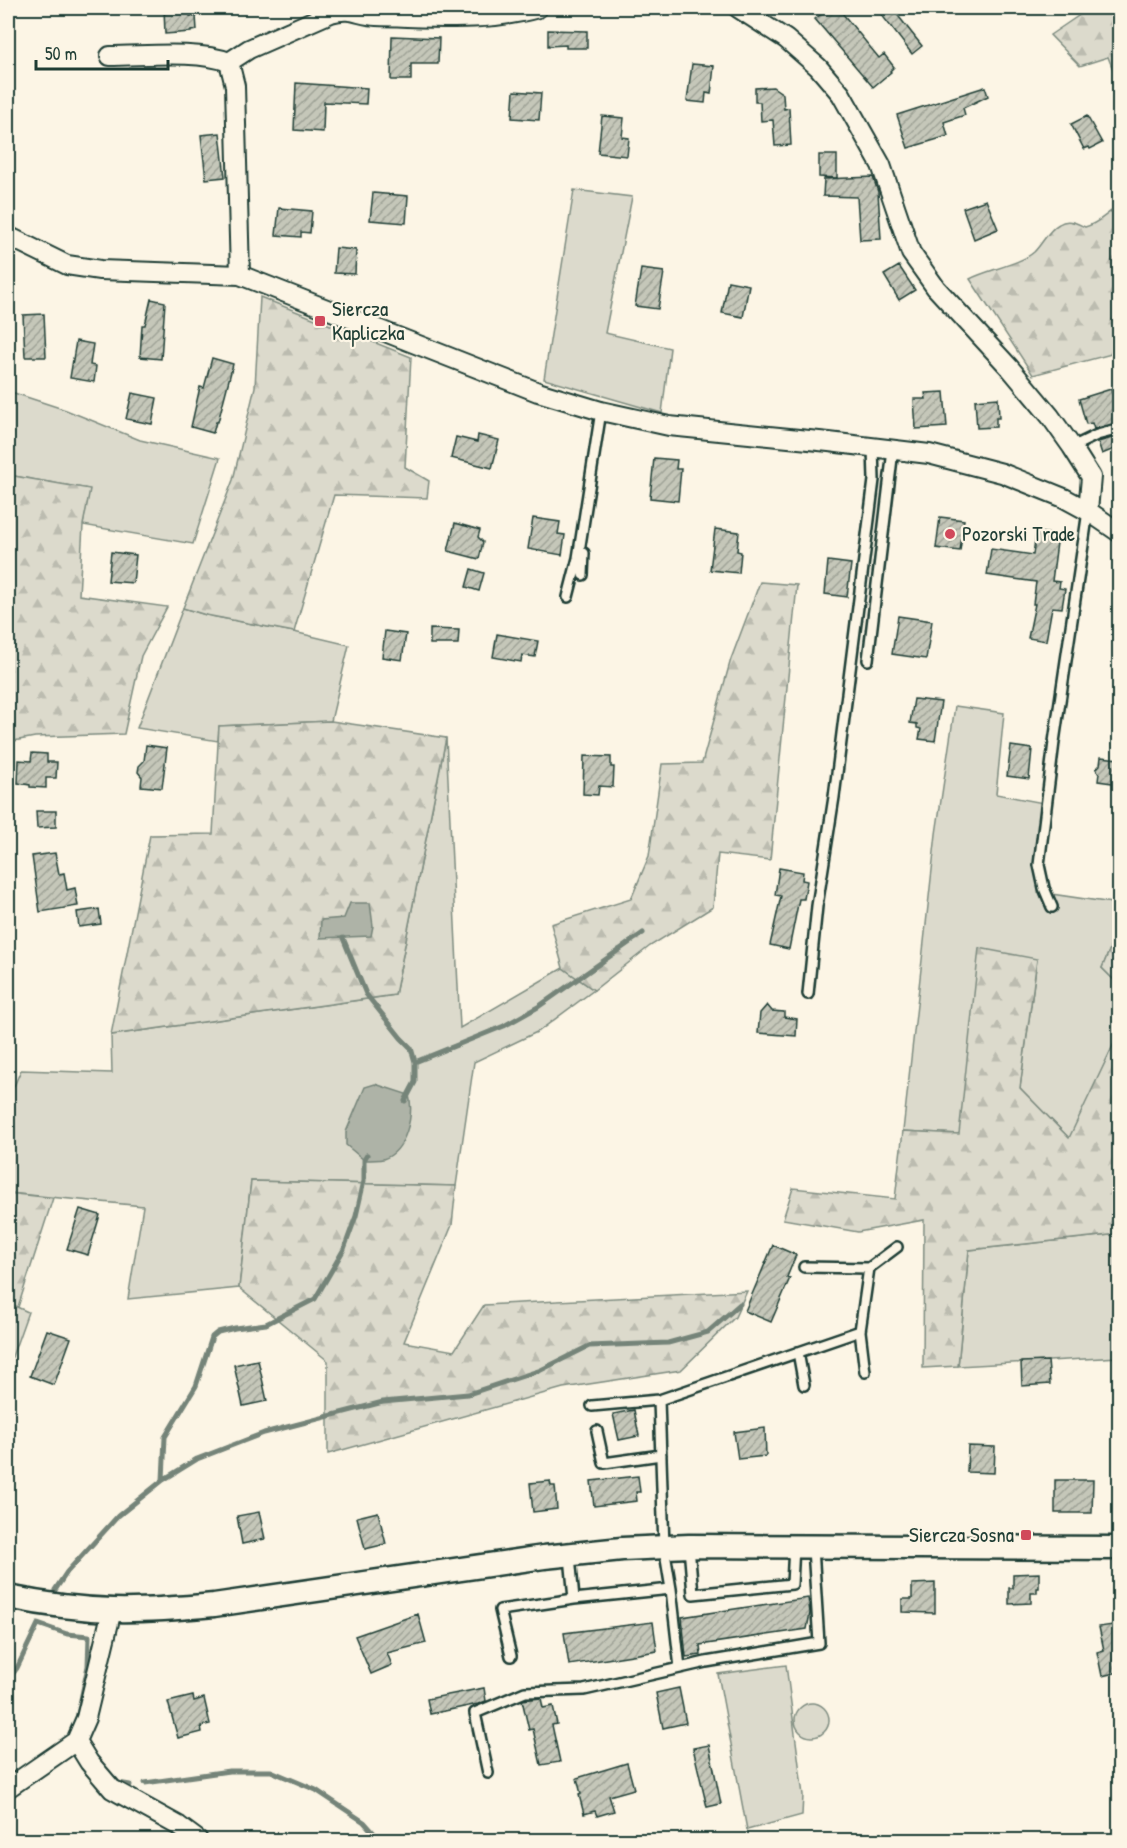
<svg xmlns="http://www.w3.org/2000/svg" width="1127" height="1848" font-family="'Patrick Hand',sans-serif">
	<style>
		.grass { fill: #dcdacc; stroke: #7e8c80; stroke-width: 1.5 }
		.forest { fill: url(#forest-firs); stroke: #7e8c80; stroke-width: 1.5 }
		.water { fill: #aeb3a7; stroke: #758479; stroke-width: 1.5 }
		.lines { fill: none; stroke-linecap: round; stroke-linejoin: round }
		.stream { stroke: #758479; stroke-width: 5 }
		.building { fill: url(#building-hatch); stroke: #1f3d34; stroke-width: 1.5 }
		.service-casing { stroke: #1f3d34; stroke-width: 14 }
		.minor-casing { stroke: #1f3d34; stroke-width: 22 }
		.tertiary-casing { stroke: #1f3d34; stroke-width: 27 }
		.service { stroke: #fcf5e5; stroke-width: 9 }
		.minor { stroke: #fcf5e5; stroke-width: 18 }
		.tertiary { stroke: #fcf5e5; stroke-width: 22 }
		.poi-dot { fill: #d1495b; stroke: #fcf5e5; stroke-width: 2 }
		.labels { text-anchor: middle; stroke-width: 4.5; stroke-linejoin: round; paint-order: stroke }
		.poi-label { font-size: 21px; fill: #1f3d34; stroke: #fcf5e5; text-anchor: start }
	</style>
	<defs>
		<pattern id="forest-firs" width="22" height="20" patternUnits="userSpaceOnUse" patternTransform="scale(1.5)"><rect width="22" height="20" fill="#dcdacc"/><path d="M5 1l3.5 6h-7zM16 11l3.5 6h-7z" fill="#bcbcb0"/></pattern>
		<pattern id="building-hatch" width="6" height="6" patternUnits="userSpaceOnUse" patternTransform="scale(1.5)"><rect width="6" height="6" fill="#c5c7b9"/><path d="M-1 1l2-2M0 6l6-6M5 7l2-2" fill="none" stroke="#9fa397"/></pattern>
	</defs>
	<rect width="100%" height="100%" fill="#fcf5e5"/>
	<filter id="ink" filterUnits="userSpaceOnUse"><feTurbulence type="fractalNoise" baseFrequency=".0167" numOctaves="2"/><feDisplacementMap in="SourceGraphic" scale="12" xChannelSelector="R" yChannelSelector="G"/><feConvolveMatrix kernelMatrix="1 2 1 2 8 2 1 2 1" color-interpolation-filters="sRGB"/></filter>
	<g filter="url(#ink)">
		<path class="grass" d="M574,190L632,197L605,333L670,348L662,413L544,379Z
			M8,391L66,410L140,440L220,458L193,544L83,525L89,489L8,475Z
			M183,608L206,615L294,632L349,645L331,721L219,726L218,741L137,728Z
			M955,706L1004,713L996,794L1049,804L1038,892L1119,904V927L1102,968L1114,980L1119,971V1033L1070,1139L1020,1088L1037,960L959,1134L903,1131L936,834Z
			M446,738L460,1028L563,968L594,990L539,1031L474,1062L456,1186L251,1181L239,1288L128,1299L143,1206L8,1193V1100L21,1070L112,1073L111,1035L395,995Z
			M1119,1234V1357L958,1366L969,1250Z
			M8,1303L28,1312L8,1368Z
			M786,1665L803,1795L802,1815L747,1830L718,1674Z
			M795 1720a17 17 0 1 1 34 0a17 17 0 1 1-34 0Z"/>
		<path class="forest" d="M1090,8H1119V129L1113,122L1118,82L1108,57L1080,66L1050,35Z
			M1119,206V352L1033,375L970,279C987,270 1021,264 1034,252C1043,243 1048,230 1059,224C1068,218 1076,223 1085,227C1100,223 1106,213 1119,206Z
			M260,297L411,357L405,467L429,481L427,498L334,495L294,632L206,615L183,608L233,480L255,387Z
			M8,475L90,489L83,525L79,595L167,607L141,656L124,734L35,737L8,742Z
			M760,582L797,585L770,860L718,854L713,907L650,946L594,990L563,968L551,924L631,899L649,856L662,764L702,763L731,659Z
			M331,721L446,738L395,995L111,1035L150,835L213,834L219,726Z
			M1119,927V971L1114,980L1102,968Z
			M979,948L1037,959L1020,1088L1069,1138L1119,1033V1234L969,1250L958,1366L923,1368L924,1220L858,1232L783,1219L793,1188L895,1199L903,1131L959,1134Z
			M251,1181L456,1186L452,1225L404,1342L454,1351L484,1305L747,1291L735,1317L681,1370L563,1388L328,1454V1361L239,1288Z
			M8,1193L53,1198L18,1307L8,1303Z"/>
		<path class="water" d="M350,903H370L373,926L371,936L320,938L321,920L344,918Z
			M375,1084L409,1095C414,1115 406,1152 383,1159C378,1160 370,1160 364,1160L346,1145V1132L365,1087Z"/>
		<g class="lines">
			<path class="stream" d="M343,938L366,994L401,1038L411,1048L415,1062V1082L405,1101
				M415,1062L504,1026L538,1007L643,933
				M163,1480L165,1437L196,1386L212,1337L218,1332L235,1328L266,1324L315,1299L344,1249L356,1216L364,1181V1160L367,1155
				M55,1590L67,1572L118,1516L163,1480L197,1459L264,1433L383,1402L468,1394L541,1370L589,1346L668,1343L708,1332L740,1304
				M8,1680L17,1668L38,1624L67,1634L89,1636L88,1666L78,1714
				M116,1780L118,1783L130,1785
				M145,1783L229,1771H271L316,1790L364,1822L380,1840"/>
		</g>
		<path class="building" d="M164,8H189L190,16H196L197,30L191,31V32L165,34Z
			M829,8H838L879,58L884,54L894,67L890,71L891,72L873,87L815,19Z
			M889,8H892L922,46L912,54L881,14Z
			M548,30L587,31V48H566V45L548,46Z
			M392,36L439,38L438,64H411V80H391Z
			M692,64L714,66L711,94L706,93L705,103L687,101Z
			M296,83L367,88L366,104L324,102L323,132L294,130Z
			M773,87L783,94L784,109L789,108L791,145L775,146L773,120L761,121L760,102H755V88Z
			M985,87L988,96L963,108L965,115L944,122L948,136L908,148L897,115Z
			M514,91L541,93L539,120L512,118Z
			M602,116L624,118L622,137L629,138L627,156L598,153Z
			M1087,116L1102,143L1090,149L1089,147L1084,149L1071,124Z
			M220,133L225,177L206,179L201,135Z
			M819,155H837V178L819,177Z
			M873,177L878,192L881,239L860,240L857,197L823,196L824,179Z
			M373,193L408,196L406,223L370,220Z
			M986,200L998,229L974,239L963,208Z
			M279,208L312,211L310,233L301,232V237L276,235Z
			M336,248L356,250L355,274L334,273Z
			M899,266L915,290L899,300L884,275Z
			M641,269L664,272L658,309L635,306Z
			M728,281L749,285L743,317L722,313Z
			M151,299L165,302L161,359L140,357L142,325H145Z
			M44,314L46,357H25L23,315Z
			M76,341L93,344L90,365L96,366L94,382L70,378Z
			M212,358L233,364L218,422H216L213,433L191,427L200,387L204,388Z
			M1111,389L1119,417V422L1094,429L1092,423L1086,424L1079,399Z
			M944,392L947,427L916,429L914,399H926L925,393Z
			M132,393L157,398L152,424L126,419Z
			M998,398L999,418H996V427L977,428L975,400Z
			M478,435L499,440L492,468L451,458L456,437L477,442Z
			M1119,436V447L1102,454L1098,442Z
			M654,458L677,460L676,469H681L678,501L650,498Z
			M940,517L964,520L960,551L936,548Z
			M533,518L560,522L558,534L565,535L562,555L528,549Z
			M455,523L480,530L478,537L483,542L479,559L448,551Z
			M715,529L739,532L737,551L741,552L739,573L710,570Z
			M1036,532L1058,535L1052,581L1060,582L1059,588L1065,589L1062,608L1052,607L1046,641L1028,638L1035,604H1033L1036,582L987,575L991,549L1033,555Z
			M111,552L136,555L133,583L108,581Z
			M828,561L851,564L847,597L825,594Z
			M471,569L484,573L479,591L466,587Z
			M898,616L932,621L926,659L892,654Z
			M430,629L459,630L458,644H430Z
			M385,631L406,634L402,660L382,657Z
			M497,634L538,641L535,657L522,655L521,662L493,657Z
			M914,699L941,702L935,741L919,739L921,729L917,728V724L910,723Z
			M146,745L167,748L162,788L141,786L142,777L138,772L139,766L144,761Z
			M1011,746L1032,749L1029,779L1007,776Z
			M32,753L47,754V762H57L56,778H46V788L30,787V785L18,783L19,760L31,761Z
			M584,756L611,757V767H614L613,787L599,786L598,795L583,794Z
			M1101,757L1119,759V784L1098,781L1099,773L1096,769L1100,765Z
			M36,811H56V827L37,828Z
			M55,853L59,874L64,873L67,890L75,888L78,906L40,912L32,856Z
			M779,868L803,872L802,880L807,881L804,899H799L789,949L770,945L781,896L775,895Z
			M99,909L101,924L79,927L77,912Z
			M767,1005L772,1011L784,1012V1017L797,1019L796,1036L758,1033L760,1013Z
			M80,1209L100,1215L88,1255L67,1249Z
			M773,1245L796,1255L787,1277L790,1278L771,1322L745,1311Z
			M47,1330L71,1338L54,1385L30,1376Z
			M258,1360L267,1401L243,1406L234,1365Z
			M1048,1361L1050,1384L1022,1386L1021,1362Z
			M634,1410L639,1436L619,1440L613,1414Z
			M765,1428L766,1456L738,1459L734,1432Z
			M968,1446L995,1447L994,1473L967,1472Z
			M638,1476L640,1492H636L637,1501L594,1506L591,1481Z
			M1055,1480H1093L1092,1513H1055Z
			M550,1481L551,1486H555L557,1509L533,1512L530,1483Z
			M259,1512L265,1539L242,1544L237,1516Z
			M378,1512L386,1544L365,1549L357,1517Z
			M1039,1573V1588H1037V1593H1031V1603L1009,1604V1588H1013V1574Z
			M935,1583V1613L902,1612V1599H912V1584Z
			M808,1598L810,1613L807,1629L700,1645L701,1655L686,1657L682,1617Z
			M418,1614L426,1643L387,1653L392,1665L371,1674L355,1636Z
			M653,1622L657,1651L569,1665L564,1633Z
			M1119,1624V1672L1102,1676L1097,1652L1104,1650L1099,1627Z
			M484,1688L486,1701L478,1704L430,1714L427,1699Z
			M679,1688L686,1723L663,1728L656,1693Z
			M193,1696L194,1701L204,1698L210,1724L201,1726L202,1732L178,1738L168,1702Z
			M541,1698L543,1708L553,1706L557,1724L552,1725L560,1762L541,1765L533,1729L529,1730L522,1700Z
			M709,1745L721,1804L707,1807L693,1748Z
			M627,1763L634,1789L609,1796L614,1811L597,1816L595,1811L584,1814L579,1795L581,1794L577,1778Z"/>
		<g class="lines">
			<defs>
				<path id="service" d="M1072,447L1097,435L1120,429
					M583,575L584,553
					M568,597L578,558L601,411
					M868,660L893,450
					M1052,907L1044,888L1039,865L1054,742L1088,511
					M808,994L817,906L834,797L874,480L873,447
					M804,1267L869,1268L860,1331L659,1400L664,1547L671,1589L680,1668L706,1662L819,1643L813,1548
					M869,1268L897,1247
					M860,1331L865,1372
					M798,1352L804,1385
					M592,1406L659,1400
					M597,1431L604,1463L661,1455
					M689,1547L693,1594L792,1584L794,1546
					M570,1556L574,1599L671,1589
					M511,1656L500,1610L574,1599
					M488,1773L475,1713L525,1692L584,1690L680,1668"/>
				<path id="minor" d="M738,8L786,39L818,67L841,94L881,165L911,253L936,288L1009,367L1050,416L1072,447L1091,477L1088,511
					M110,56C145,56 197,50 229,62
					M8,236L67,265L100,270L240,275L538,392L601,411L669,426L829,442L929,454L1002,473L1064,498L1088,511L1120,533
					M240,275L235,86L229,62L249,49L331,13C351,7 358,15 376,16C430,17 486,23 538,8
					M76,1741L89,1762L112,1789L179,1826L198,1840
					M8,1788L76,1741L86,1718L112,1610"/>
				<path id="tertiary" d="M8,1597C42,1604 78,1609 113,1610C147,1611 181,1608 214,1605L544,1557L622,1549L689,1546L1120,1548"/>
			</defs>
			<use href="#service" class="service-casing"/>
			<use href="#minor" class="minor-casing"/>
			<use href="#tertiary" class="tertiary-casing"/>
			<use href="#service" class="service"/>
			<use href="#minor" class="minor"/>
			<use href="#tertiary" class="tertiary"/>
		</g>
	</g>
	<g class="poi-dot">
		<rect x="314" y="315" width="12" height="12" rx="3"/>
		<circle cx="950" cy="534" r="6"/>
		<rect x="1020" y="1529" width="12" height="12" rx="3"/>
	</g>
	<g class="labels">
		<g class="poi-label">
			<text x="332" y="316">Siercza<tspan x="332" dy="24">Kapliczka</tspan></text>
			<text x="962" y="541">Pozorski Trade</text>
			<text x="1014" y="1542" text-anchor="end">Siercza Sosna</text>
		</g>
	</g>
	<rect width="1127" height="1848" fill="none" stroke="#fcf5e5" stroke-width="30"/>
	<rect x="15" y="15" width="1097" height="1818" fill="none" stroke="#1f3d34" stroke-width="2" filter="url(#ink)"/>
	<path d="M36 60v9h132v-9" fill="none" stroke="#1f3d34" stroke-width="3"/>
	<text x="45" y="60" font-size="18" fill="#1f3d34" stroke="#fcf5e5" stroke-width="4.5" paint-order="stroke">50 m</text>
</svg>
